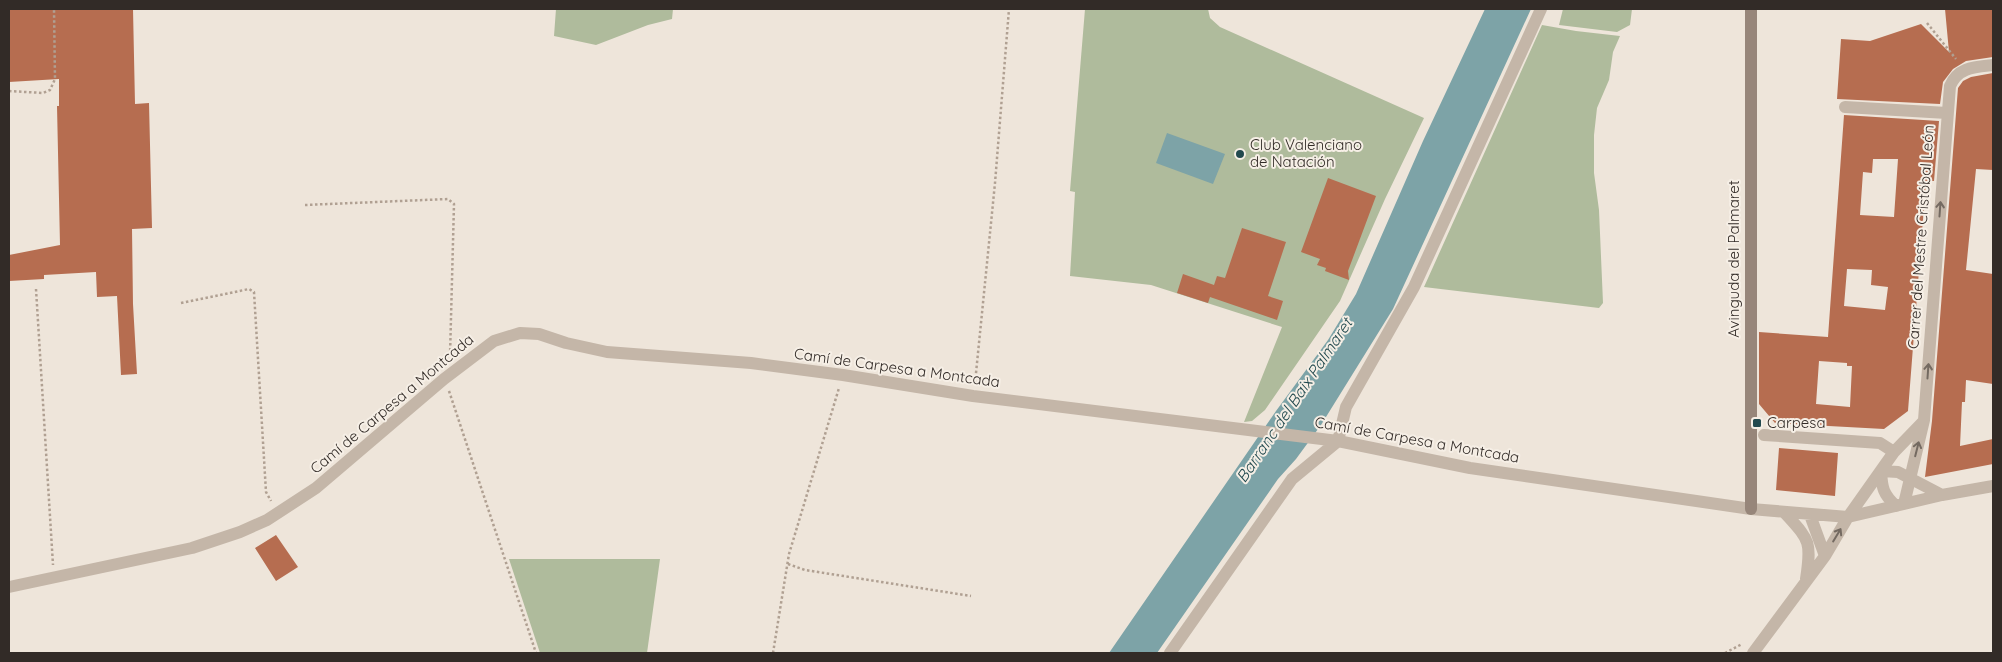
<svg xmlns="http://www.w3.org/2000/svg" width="2002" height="662" font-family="Quicksand,sans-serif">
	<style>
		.green { fill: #afbb9c }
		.water { fill: #7da3a7 }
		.building { fill: #b66d50; fill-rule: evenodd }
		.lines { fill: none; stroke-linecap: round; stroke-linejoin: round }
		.path { stroke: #b0a092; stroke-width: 2.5; stroke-dasharray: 2.5 2.5; stroke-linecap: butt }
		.street { stroke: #c4b6a8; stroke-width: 12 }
		.secondary { stroke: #97867a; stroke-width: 12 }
		.oneway { stroke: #746a61 }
		.poi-dot { fill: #22494e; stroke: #f6efe6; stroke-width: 2 }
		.labels { text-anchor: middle; stroke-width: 4; stroke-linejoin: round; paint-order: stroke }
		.poi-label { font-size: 15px; fill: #322b27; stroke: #f6efe6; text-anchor: start }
		.street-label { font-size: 15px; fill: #322b27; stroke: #f6efe6 }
		.water-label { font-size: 16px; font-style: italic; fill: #22494e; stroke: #f6efe6 }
	</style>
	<rect width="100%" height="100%" fill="#eee5da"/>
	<path class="green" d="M556,9H673L672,19L648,25L596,45L554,36Z
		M1085,9H1208L1210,18L1220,27L1424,118L1385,199L1340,301L1265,410L1252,421L1244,422L1282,327L1151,285L1070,276L1075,192L1070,191Z
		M1563,9H1632L1630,25L1617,32L1559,25Z
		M1542,25L1576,31L1620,36L1613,52L1609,80L1597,108L1594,135V173L1599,210L1603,303L1599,308L1424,287Z
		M509,559H660L647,653H540Z"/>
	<path class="water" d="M1485,9H1531L1393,309L1321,425L1296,459L1278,479L1157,653H1109L1276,411L1328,340L1356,294L1423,141Z
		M1167,133L1225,154L1213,184L1156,163Z"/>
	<path class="building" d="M9,9H133L135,104L149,103L152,228L132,229L133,304L137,374L121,375L117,296L97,297L96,272L44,275V279L9,281V255L60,245L57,106H59V79L9,82Z
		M1945,9H1993V57L1966,61L1953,69L1943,82L1940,104L1837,99L1841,39L1870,41L1921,24L1949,52Z
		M1993,73V170L1976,169L1966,270L1993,274V384L1966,380L1965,402H1962L1960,446L1993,439V464L1925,477L1932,421L1958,88L1963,81L1971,77Z
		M1844,115L1939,121L1934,181H1926L1908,411L1884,429L1775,423L1759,404V332L1828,337ZM1873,159H1898L1894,217L1860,215L1863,172L1872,173ZM1847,269L1872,270L1871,285L1888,287L1885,310L1844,306ZM1819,361L1847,363V366H1852L1850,407L1816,404Z
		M1328,178L1376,196L1348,271L1349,280L1325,271L1326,268L1317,265L1320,259L1301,252Z
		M1242,228L1286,242L1268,296L1283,301L1277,320L1210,297L1208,303L1177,293L1183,274L1214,285L1217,276L1225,278Z
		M1779,448L1838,453L1835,496L1776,490Z
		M276,535L298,567L276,581L255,548Z"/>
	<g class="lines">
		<path class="path" d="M1927,23L1956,59
			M9,91L43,93L50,90L55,79L54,9
			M305,205L448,199L454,204L450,356
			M36,289L53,565
			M181,303L249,289L254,292L266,492L271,501
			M975,383L995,183L1009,9
			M449,391L536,653
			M788,564L805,570L971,596
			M773,653L789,554L839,388
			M1725,653L1742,644"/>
		<path class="street" d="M1845,107L1947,113
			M1764,435L1880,443L1894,452
			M1881,471L1898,472L1942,495
			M1881,471C1882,488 1883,494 1896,506
			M1904,504L1924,420L1950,86C1958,67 1975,67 1993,65
			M1784,512C1809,540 1812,540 1806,579
			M1810,515L1825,556
			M9,587L192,548L240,532L267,520L316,488L444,379L494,341L520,333L539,334L566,343L607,352L751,363L843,375L973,396L1338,441L1470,468L1751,509L1848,517L1942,495L1993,486
			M1170,653L1292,479L1338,441L1346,407L1414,287L1541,9
			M1753,653L1825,556L1848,517L1894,452L1923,422"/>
		<path class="secondary" d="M1751,9V509"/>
	</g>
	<defs><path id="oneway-shaft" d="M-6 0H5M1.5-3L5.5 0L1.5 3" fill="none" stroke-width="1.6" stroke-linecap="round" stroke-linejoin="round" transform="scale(1.25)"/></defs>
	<g class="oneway">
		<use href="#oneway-shaft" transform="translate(1940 209) rotate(-86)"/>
		<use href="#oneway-shaft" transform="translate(1928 371) rotate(-86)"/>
		<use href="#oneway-shaft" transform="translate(1917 449) rotate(-76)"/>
		<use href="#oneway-shaft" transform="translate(1837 535) rotate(-59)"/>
	</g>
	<g class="poi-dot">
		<circle cx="1240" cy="154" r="5"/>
		<rect x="1752" y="418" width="10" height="10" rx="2.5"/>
	</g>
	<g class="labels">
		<g class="poi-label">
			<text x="1250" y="150">Club Valenciano<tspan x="1250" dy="17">de Natación</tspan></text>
			<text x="1767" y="428">Carpesa</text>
		</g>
		<g class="street-label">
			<text transform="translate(1921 237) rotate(-86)" y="5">Carrer del Mestre Cristóbal León</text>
			<text transform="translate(1734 259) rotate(-90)" y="5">Avinguda del Palmaret</text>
			<text transform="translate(897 368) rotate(8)" y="5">Camí de Carpesa a Montcada</text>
			<text transform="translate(392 404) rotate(-40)" y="5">Camí de Carpesa a Montcada</text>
			<text transform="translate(1417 440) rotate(10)" y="5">Camí de Carpesa a Montcada</text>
		</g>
		<g class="water-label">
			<text transform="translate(1294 400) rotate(-56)" y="6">Barranc del Baix Palmaret</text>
		</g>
	</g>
	<rect width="2002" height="662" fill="none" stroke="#322b27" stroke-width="20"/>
</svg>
